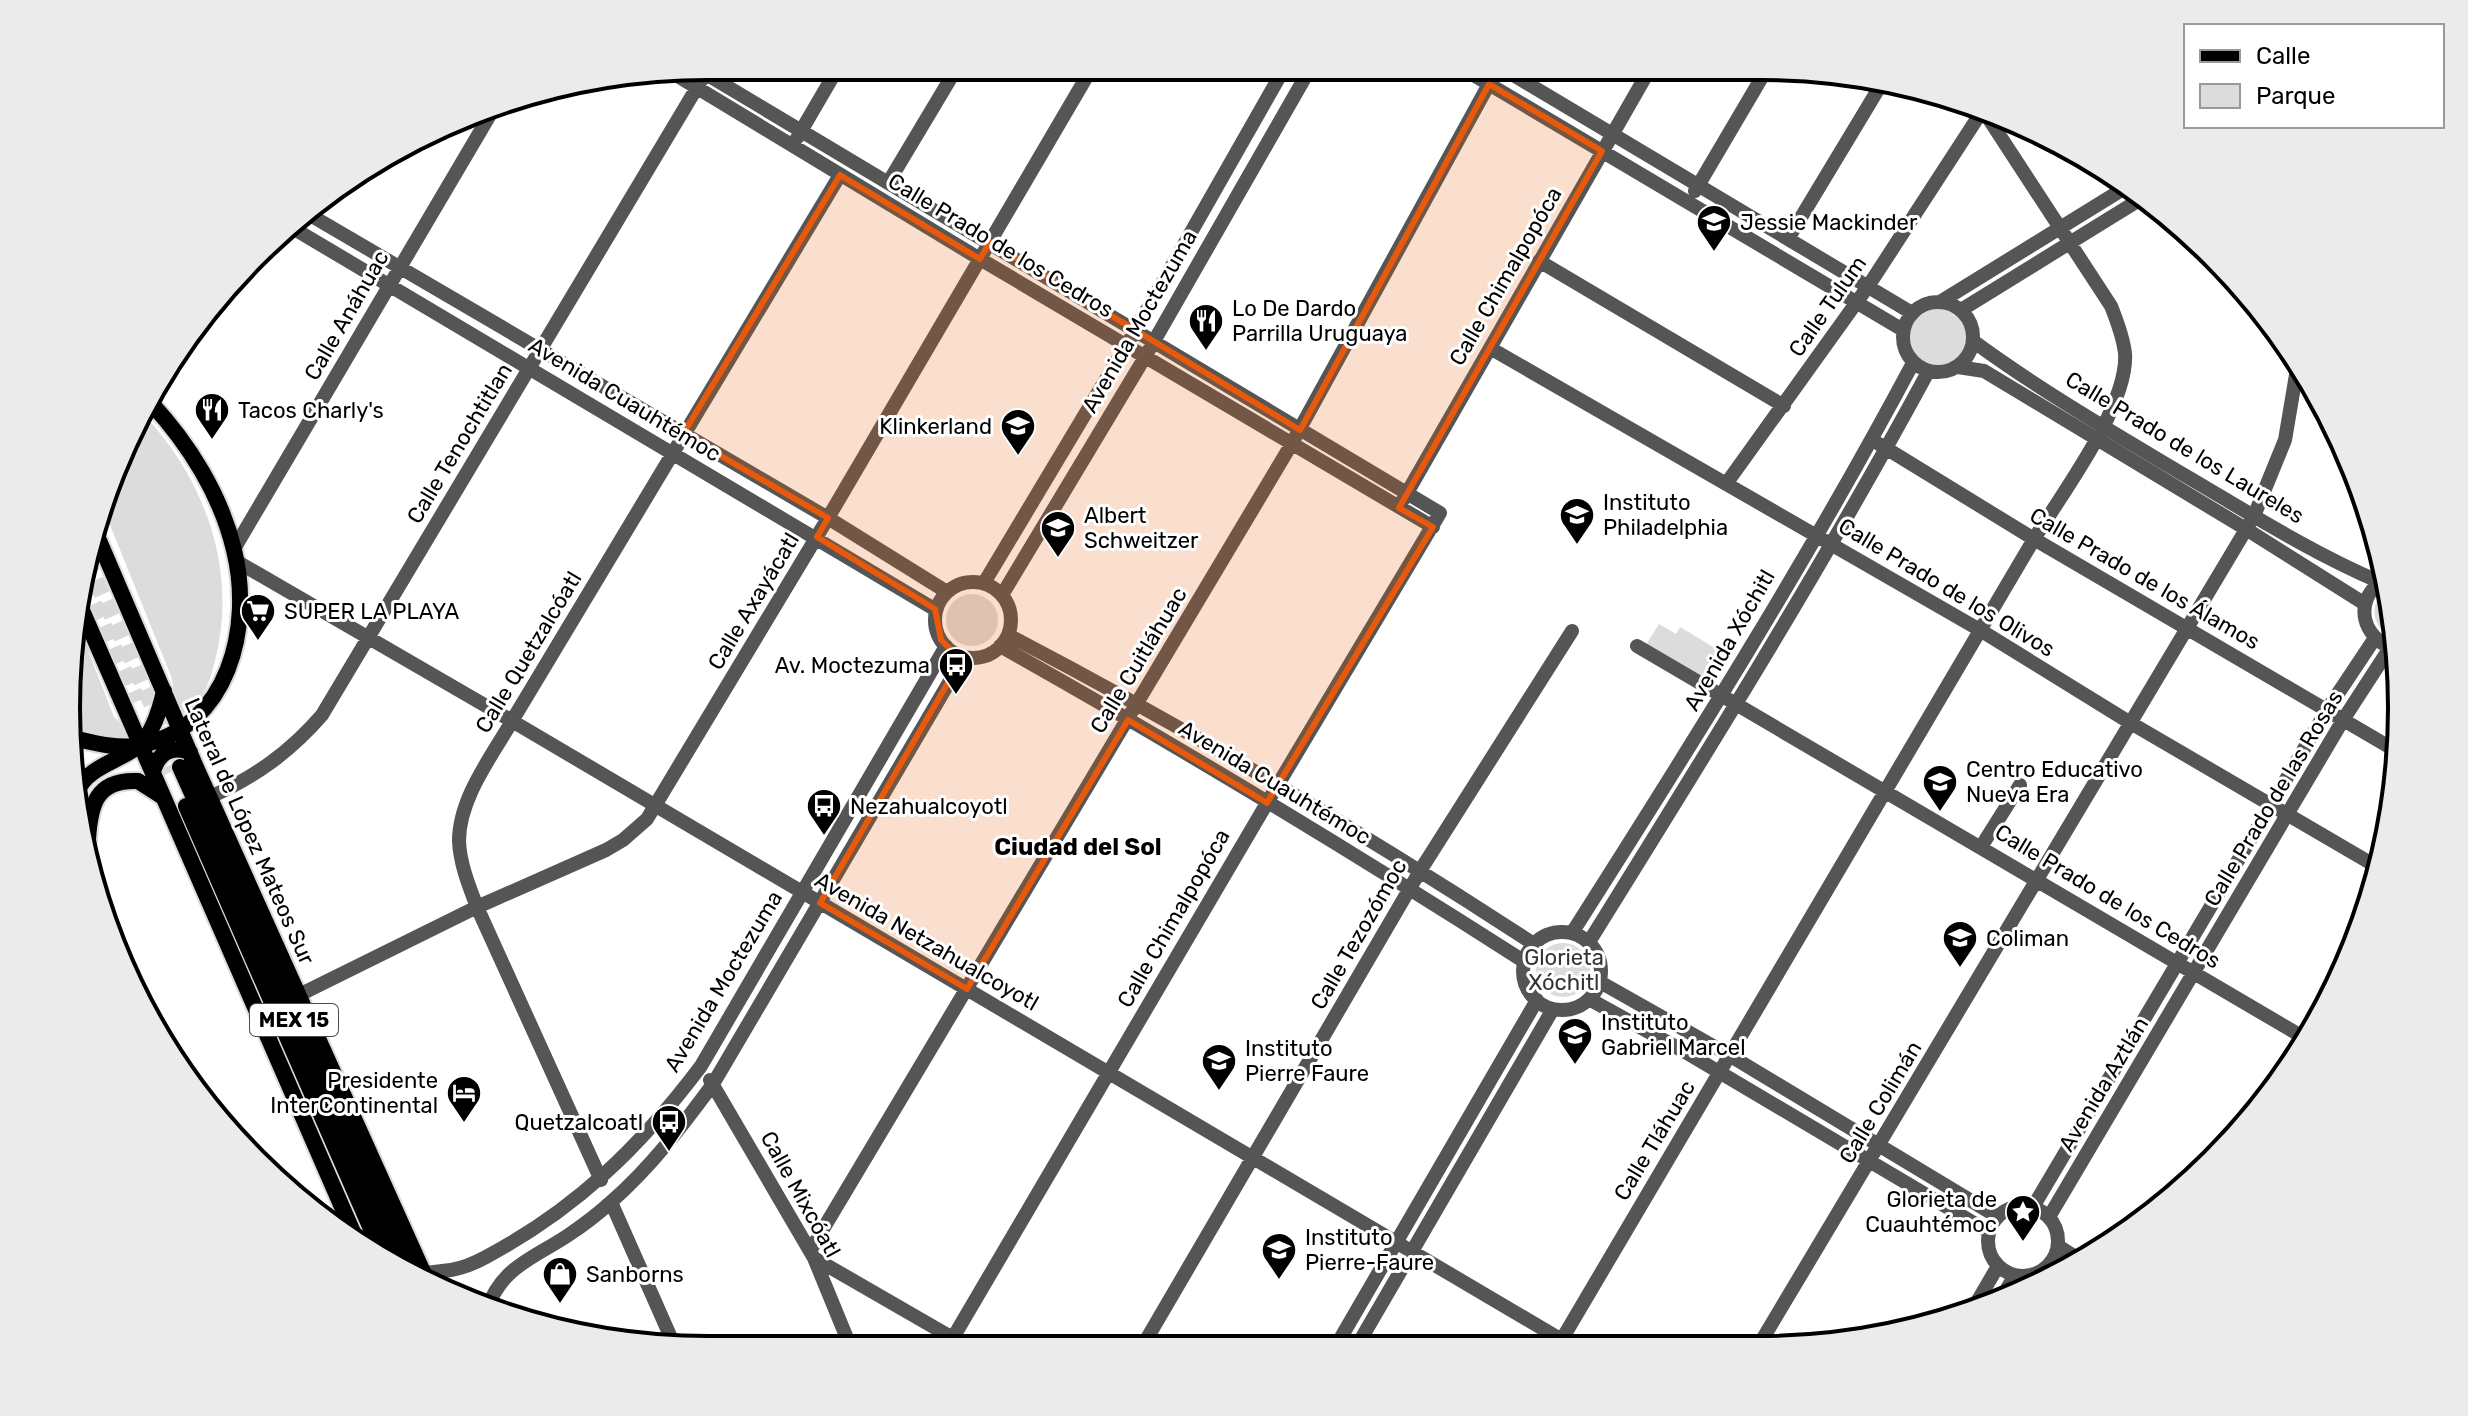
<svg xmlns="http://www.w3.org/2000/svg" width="2468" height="1416" font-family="Rubik,sans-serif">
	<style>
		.green { fill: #dcdcdc }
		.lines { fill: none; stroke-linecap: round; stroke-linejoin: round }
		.major-tunnel { stroke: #d9d9d9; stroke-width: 16; stroke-dasharray: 16 8; stroke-linecap: butt }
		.major-casing { stroke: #dbdbdb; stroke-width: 20 }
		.minor { stroke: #555; stroke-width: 14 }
		.major { stroke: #000; stroke-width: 16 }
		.marked { fill: #e8590c; fill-opacity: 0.2; stroke: #e8590c; stroke-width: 6; stroke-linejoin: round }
		.labels { text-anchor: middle; stroke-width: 6; stroke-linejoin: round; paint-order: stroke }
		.shield { fill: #fff; stroke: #4c4c4c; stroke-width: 2 }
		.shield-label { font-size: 20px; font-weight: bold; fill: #000 }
		.poi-label { font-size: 22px; fill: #000; stroke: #fff; text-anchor: start }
		.street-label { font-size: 22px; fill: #000; stroke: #fff }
		.park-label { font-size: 22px; fill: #333; stroke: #fff }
		.neighbourhood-label { font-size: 24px; font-weight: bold; fill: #000; stroke: #fff }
		.rim { fill: none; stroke: #000; stroke-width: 4 }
	</style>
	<rect width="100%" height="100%" fill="#fff"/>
	<path class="green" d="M1910 337a28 28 0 1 1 56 0a28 28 0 1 1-56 0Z
		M145,416C206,481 238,572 215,661C209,684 203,706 179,715L171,676L110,525L105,505Z
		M2388,588L2396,638C2371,630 2367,603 2388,588Z
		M946 620a26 26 0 1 1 52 0a26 26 0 1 1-52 0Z
		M1659,624L1676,634L1680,627L1725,654L1706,685L1644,648Z
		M80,625L89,636V653L114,717L129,730L130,737C114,745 86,733 69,728Z
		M1536 970a27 27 0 1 1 54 0a27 27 0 1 1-54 0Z"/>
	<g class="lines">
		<path class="major-tunnel" d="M86,558L171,748
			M84,582L138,701
			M158,744L171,772"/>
		<defs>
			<path id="major" d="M94,529L195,765L428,1283
				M81,608L356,1239
				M69,737C91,742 117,750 141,745C229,727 253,627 234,550C221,495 189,444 151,403
				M180,767L408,1273
				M153,772C158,753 171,745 190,752
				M77,791C88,767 117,762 137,747C153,735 160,709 164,691
				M186,806L386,1263
				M88,840C90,805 96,779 138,781L163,797"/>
		</defs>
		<use href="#major" class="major-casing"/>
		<path class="minor" d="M1460,67L1903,330
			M1500,67L1912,313
			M696,68L1440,513L1267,803L947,1348
			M671,72L980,259L1433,527
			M797,138L839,66
			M888,183L958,66
			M1695,191L1768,67
			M305,212L828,518L947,592
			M291,227L936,610
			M1788,239L1882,83
			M1539,261L1784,406
			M1903 337a35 35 0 1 1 70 0a35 35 0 1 1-70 0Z
			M1940,302L2128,186
			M1961,310L2144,197
			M1973,341C2041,391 2114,433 2186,476C2249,513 2312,553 2380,582
			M1490,348L1980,630L2129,722L2379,868
			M1958,367L1984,371L2246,529L2365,604
			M1879,444L2034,539L2398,752
			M1726,484L1869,285L1984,108
			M1403,500L1651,67
			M234,549L497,103
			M236,561L512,721L1572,1346
			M935 620a38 38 0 1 1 76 0a38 38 0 1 1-76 0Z
			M984,583L1136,329L1285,67
			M1002,595L1145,357L1311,67
			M1008,635C1188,729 1364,833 1534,944
			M2382,643C2357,625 2359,593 2386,579
			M1000,646C1178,746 1353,852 1525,962
			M1637,646L2308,1040
			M210,797C255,777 290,752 322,715L705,74
			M1981,847L2020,785
			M1523 971a39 39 0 1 1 78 0a39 39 0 1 1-78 0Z
			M1572,933C1691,746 1809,558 1913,363
			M1589,942C1706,754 1823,566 1928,372
			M1600,982L1729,1055L1998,1217
			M299,995L477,907L606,850L623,840L647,819L828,518L1093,66
			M1589,999L1687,1053L1989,1232
			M710,1080L814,1258L851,1348
			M601,1180L477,907C469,886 460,864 459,841C459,798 492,756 512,721L840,175
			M611,1202L676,1349
			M1988 1241a35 35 0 1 1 70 0a35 35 0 1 1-70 0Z
			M2033,1207L2327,710L2375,638
			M2049,1217L2343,720L2391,646
			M2058,1246L2080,1260
			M810,1251L1291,445L1489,84
			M814,1258L970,1348
			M415,1277C427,1271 438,1272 451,1270C464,1268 475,1263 486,1257C576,1209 640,1147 701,1066L946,646
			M2001,1299L2015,1275
			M487,1309C502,1267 532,1259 567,1236C582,1226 598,1214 611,1202C651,1167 682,1126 713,1084L964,657
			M1970,1314L1998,1266
			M1759,1345L2254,516L2285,440L2298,363
			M1336,1346L1537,1000
			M1357,1346L1553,1009
			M1558,1346L2034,539C2061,495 2129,405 2125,353C2123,337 2117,321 2111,306L1983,110
			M1142,1347L1420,871L1572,631"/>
		<use href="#major" class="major"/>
	</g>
	<path class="marked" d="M1489,84L1602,151L1399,508L1433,527L1267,803L1128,720L967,989L820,903L961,660L941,640L935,609L817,537L828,518L683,434L840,175L980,259L990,242L1300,430Z"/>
	<defs>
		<symbol id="school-pin" viewBox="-11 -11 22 30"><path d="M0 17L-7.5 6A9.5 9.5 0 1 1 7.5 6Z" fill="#000" stroke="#fff"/><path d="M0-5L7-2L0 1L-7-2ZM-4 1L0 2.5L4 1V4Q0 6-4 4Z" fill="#fff"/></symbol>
		<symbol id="restaurant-pin" viewBox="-11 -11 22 30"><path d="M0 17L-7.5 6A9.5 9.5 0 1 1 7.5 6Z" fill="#000" stroke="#fff"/><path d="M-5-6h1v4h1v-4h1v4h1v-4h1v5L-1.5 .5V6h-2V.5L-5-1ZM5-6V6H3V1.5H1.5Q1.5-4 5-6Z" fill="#fff"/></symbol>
		<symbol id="supermarket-pin" viewBox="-11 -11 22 30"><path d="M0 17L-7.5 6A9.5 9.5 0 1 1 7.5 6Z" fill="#000" stroke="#fff"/><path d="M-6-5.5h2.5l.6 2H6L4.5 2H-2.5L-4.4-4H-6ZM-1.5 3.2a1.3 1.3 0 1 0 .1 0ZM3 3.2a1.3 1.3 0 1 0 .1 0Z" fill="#fff"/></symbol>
		<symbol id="bus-pin" viewBox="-11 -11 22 30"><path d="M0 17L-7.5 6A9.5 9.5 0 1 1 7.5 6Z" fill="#000" stroke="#fff"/><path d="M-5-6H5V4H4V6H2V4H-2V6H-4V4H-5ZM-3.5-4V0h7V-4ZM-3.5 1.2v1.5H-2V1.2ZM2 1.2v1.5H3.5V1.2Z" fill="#fff"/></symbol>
		<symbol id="hotel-pin" viewBox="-11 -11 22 30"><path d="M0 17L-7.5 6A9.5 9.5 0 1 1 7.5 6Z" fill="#000" stroke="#fff"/><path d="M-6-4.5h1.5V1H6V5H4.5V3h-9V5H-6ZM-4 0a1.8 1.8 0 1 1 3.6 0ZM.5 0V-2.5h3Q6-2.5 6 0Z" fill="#fff"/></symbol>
		<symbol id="sight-pin" viewBox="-11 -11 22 30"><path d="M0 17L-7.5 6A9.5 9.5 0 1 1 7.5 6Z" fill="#000" stroke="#fff"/><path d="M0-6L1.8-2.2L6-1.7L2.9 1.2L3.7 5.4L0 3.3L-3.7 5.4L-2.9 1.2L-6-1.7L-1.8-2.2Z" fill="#fff"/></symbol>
		<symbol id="shop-pin" viewBox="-11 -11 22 30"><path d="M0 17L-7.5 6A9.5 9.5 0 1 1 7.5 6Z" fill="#000" stroke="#fff"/><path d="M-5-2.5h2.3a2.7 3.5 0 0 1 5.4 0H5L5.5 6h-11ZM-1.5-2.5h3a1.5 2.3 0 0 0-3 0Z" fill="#fff"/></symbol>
	</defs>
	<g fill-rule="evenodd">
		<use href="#school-pin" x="1694" y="202" width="40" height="54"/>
		<use href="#restaurant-pin" x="1186" y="301" width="40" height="54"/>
		<use href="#restaurant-pin" x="192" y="390" width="40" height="54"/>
		<use href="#school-pin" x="998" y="406" width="40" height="54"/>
		<use href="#school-pin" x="1557" y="495" width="40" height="54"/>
		<use href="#school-pin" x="1038" y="508" width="40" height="54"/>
		<use href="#supermarket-pin" x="238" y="591" width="40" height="54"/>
		<use href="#bus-pin" x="936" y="645" width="40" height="54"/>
		<use href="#school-pin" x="1920" y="762" width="40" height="54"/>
		<use href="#bus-pin" x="804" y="786" width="40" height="54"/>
		<use href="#school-pin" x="1940" y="918" width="40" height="54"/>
		<use href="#school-pin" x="1555" y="1015" width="40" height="54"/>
		<use href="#school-pin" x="1199" y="1041" width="40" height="54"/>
		<use href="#hotel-pin" x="444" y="1073" width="40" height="54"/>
		<use href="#bus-pin" x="649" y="1102" width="40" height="54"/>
		<use href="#sight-pin" x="2003" y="1192" width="40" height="54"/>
		<use href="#school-pin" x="1259" y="1230" width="40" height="54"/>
		<use href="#shop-pin" x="540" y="1254" width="40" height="54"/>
	</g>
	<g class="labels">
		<rect class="shield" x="250" y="1004" width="88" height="32" rx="6"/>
		<g class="shield-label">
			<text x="294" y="1027">MEX 15</text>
		</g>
		<g class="poi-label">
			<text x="1740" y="230">Jessie Mackinder</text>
			<text x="1232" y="316">Lo De Dardo<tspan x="1232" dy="25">Parrilla Uruguaya</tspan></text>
			<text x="238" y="418">Tacos Charly's</text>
			<text x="992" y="434" text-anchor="end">Klinkerland</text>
			<text x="1603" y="510">Instituto<tspan x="1603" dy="25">Philadelphia</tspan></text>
			<text x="1084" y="523">Albert<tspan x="1084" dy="25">Schweitzer</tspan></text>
			<text x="284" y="619">SUPER LA PLAYA</text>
			<text x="930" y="673" text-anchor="end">Av. Moctezuma</text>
			<text x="1966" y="777">Centro Educativo<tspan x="1966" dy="25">Nueva Era</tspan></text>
			<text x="850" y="814">Nezahualcoyotl</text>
			<text x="1986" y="946">Coliman</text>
			<text x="1601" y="1030">Instituto<tspan x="1601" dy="25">Gabriel Marcel</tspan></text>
			<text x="1245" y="1056">Instituto<tspan x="1245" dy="25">Pierre Faure</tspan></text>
			<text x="438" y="1088" text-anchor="end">Presidente<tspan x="438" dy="25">InterContinental</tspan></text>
			<text x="643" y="1130" text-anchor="end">Quetzalcoatl</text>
			<text x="1997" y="1207" text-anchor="end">Glorieta de<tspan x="1997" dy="25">Cuauhtémoc</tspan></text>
			<text x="1305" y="1245">Instituto<tspan x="1305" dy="25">Pierre-Faure</tspan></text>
			<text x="586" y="1282">Sanborns</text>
		</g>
		<g class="street-label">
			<text transform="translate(1001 245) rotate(31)" y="8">Calle Prado de los Cedros</text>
			<text transform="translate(1505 276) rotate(-60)" y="8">Calle Chimalpopóca</text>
			<text transform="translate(1827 306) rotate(-55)" y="8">Calle Tulum</text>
			<text transform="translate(346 315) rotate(-60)" y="8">Calle Anáhuac</text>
			<text transform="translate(1139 321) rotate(-60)" y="8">Avenida Moctezuma</text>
			<text transform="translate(625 399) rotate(31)" y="8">Avenida Cuauhtémoc</text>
			<text transform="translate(459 443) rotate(-59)" y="8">Calle Tenochtitlan</text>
			<text transform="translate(2185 447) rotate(31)" y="8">Calle Prado de los Laureles</text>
			<text transform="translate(2145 578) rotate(30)" y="8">Calle Prado de los Álamos</text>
			<text transform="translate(1947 587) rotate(31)" y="8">Calle Prado de los Olivos</text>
			<text transform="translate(753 601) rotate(-59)" y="8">Calle Axayácatl</text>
			<text transform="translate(1729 640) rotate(-60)" y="8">Avenida Xóchitl</text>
			<text transform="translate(528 652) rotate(-59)" y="8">Calle Quetzalcóatl</text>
			<text transform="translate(1138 660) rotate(-59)" y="8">Calle Cuitláhuac</text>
			<text transform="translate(1275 782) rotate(31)" y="8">Avenida Cuauhtémoc</text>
			<text transform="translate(2273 798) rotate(-59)" y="8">Calle Prado de las Rosas</text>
			<text transform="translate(250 831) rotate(66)" y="8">Lateral de López Mateos Sur</text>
			<text transform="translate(2108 896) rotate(31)" y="8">Calle Prado de los Cedros</text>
			<text transform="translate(1173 918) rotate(-60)" y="8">Calle Chimalpopóca</text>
			<text transform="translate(1358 934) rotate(-60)" y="8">Calle Tezozómoc</text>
			<text transform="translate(927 941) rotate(30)" y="8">Avenida Netzahualcoyotl</text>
			<text transform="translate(723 981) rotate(-59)" y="8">Avenida Moctezuma</text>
			<text transform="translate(2103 1084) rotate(-59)" y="8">Avenida Aztlán</text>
			<text transform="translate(1880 1102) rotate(-59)" y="8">Calle Colimán</text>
			<text transform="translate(1654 1140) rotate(-59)" y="8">Calle Tláhuac</text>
			<text transform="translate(801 1194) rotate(61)" y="8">Calle Mixcóatl</text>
		</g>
		<g class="park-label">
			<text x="1564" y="965">Glorieta<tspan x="1564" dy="25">Xóchitl</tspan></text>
		</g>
		<g class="neighbourhood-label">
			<text x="1078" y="855">Ciudad del Sol</text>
		</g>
	</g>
	<path d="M0 0H2468V1416H0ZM708 80H1760A628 628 0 0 1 2388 708V708A628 628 0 0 1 1760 1336H708A628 628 0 0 1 80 708V708A628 628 0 0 1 708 80Z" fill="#ebebeb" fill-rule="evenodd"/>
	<path class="rim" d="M708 80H1760A628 628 0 0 1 2388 708V708A628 628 0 0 1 1760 1336H708A628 628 0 0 1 80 708V708A628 628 0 0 1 708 80Z"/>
	<rect x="2184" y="24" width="260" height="104" fill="#ffffff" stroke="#999999" stroke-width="2"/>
	<rect x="2200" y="50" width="40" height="12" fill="#000000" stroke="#999999" stroke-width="2"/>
	<text x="2256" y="64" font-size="24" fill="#000000">Calle</text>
	<rect x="2200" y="84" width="40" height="24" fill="#dcdcdc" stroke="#999999" stroke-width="2"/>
	<text x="2256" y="104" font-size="24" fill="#000000">Parque</text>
</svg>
